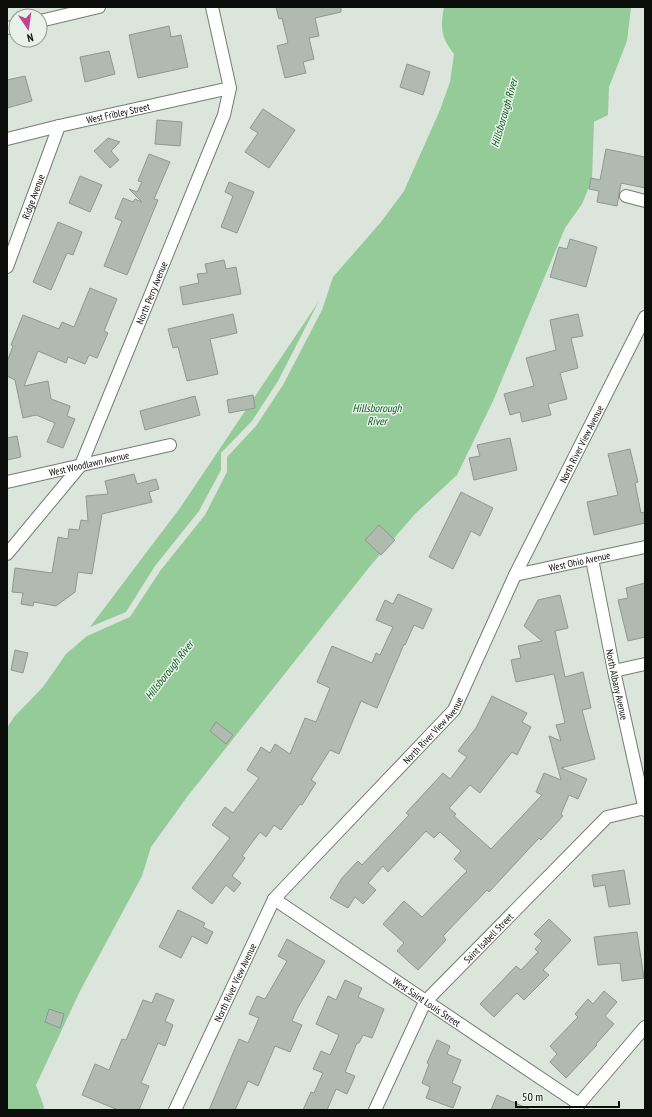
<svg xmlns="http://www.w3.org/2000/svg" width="652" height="1117" font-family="'PT Sans Narrow',sans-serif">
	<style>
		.water { fill: #95cb98 }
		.building { fill: #b1bab1; stroke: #8f978f }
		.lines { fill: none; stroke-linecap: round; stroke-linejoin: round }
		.minor-casing { stroke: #747c74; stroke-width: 14 }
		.minor { stroke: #fff; stroke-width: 12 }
		.labels { text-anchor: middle; stroke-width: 3; stroke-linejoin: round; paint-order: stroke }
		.street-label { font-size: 10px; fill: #0a0d0a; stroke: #e9f2e9 }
		.water-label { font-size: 11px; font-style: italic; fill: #05581a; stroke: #e9f2e9 }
	</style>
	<rect width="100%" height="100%" fill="#dce5dc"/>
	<path class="water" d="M444,7H631L627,41L609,87L608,115L594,122L592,180L582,204L565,228L493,401L457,475L415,514L371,565L187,797L151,847L142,876L80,991L36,1085L44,1107L43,1110H7V728L14,717L43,687L66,654L87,636L130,617L160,571L205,515L227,472V457L256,426L283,385L322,310L333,277L381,222L404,191L440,110L450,82L454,54C441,37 440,28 444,7Z
		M319,301L278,381L252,421L221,453V470L199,511L155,566L126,612L90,627L180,508Z"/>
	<path class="building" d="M276,7H341V12L315,18L319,36L309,38L314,59L303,62L306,73L285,78L277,46L288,43L282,18L279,19Z
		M169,26L171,37L181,35L188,67L138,78L129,35Z
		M109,51L115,74L85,82L80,57Z
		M407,64L430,72L423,95L400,87Z
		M25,76L32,101L7,108V80Z
		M263,109L295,130L269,168L245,152L258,133L250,128Z
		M157,120L182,122L180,146L155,144Z
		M108,138L120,142L111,151L119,160L110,168L94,151Z
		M606,149L645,157V188L621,183L617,206L597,202L599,191L589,189L591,178L600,180Z
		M149,154L170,162L154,199L158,200L127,275L104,266L122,221L115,218L123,198L133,202L135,199L142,202L129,189L137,192L142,182L138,181Z
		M80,176L102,185L90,212L69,203Z
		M229,182L254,192L237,233L221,227L233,196L225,192Z
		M58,222L82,232L73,255L67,253L51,290L33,282Z
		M570,239L597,247L586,287L550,277L559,247L567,249Z
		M224,260L226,269L236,267L241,294L183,305L180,287L199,283L197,274L207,273L205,264Z
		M90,288L117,299L104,331L108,333L97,358L89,355L85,364L68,357L66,363L38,351L24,386L48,381L51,399L70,406L67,416L75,419L63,448L47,442L55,423L36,415L23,418L15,380L7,376V362L13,346L11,345L23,315L59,329L62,322L74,327Z
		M233,314L237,333L210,339L218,374L187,381L178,347L173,348L168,329Z
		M578,314L583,336L571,338L578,368L560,373L567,399L548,404L551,415L522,422L520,412L510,415L504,394L534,386L526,358L556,350L550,320Z
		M253,395L255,408L229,413L227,400Z
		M195,396L200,415L145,430L140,411Z
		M17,436L21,457L7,460V438Z
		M510,438L517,470L474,480L469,458L480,456L477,445Z
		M630,449L638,482L635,483L641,513L645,512V523L594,535L587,502L618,495L608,454Z
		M134,474L137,484L156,479L159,489L149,492L152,502L102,514L92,574L78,572L75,592L56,606L34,602L33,606L21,604L23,593L12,592L15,568L52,573L58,537L68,539L69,529L79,530L81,520L88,521L86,496L108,494L105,481Z
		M461,492L493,508L480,536L471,531L453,569L429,557Z
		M379,525L395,540L381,555L365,540Z
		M645,583V637L628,641L618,600L628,598L626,588Z
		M398,594L432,609L423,629L414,625L405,645L404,644L377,708L361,701L339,754L330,750L311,780L316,783L302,805L300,804L281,830L274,825L266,837L260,832L242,856L245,858L232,876L241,883L234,892L226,885L212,904L192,888L230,838L212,825L225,807L233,813L259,778L247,770L261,747L270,753L275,744L290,754L305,718L316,722L330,688L317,682L332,646L372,663L376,653L380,655L393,627L376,620L385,600L393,604Z
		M560,595L568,628L555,631L565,677L583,672L591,708L582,710L595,759L561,768L587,779L578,799L569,795L561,814L563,816L541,840L539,838L489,892L487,890L443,936L446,940L418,970L397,951L404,943L383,924L404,901L422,917L467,871L454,859L461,851L440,832L434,838L426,831L388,872L383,866L368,883L376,890L363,904L355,897L348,908L330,898L342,878L358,861L362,865L409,815L406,813L443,773L450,779L467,757L458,751L476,728L492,696L527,713L522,722L531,727L517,755L512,752L480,793L470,785L449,808L456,814L454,816L491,849L542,795L536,792L544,773L561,780L549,736L561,741L556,725L565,723L554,674L516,682L511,660L521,658L518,646L542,641L524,626L538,600Z
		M15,650L28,653L23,673L11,670Z
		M216,722L233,735L226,744L210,731Z
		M624,870L630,904L609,907L605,885L594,887L592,875Z
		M178,910L205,923L203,927L213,932L207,944L192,936L181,958L159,947Z
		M549,919L571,940L543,970L549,975L524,1000L517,993L494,1017L480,1004L516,966L521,970L538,952L535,949L542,941L534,934Z
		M637,932L644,978L622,981L620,963L598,965L594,937Z
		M287,939L325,961L297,1009L292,1021L302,1025L290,1052L275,1046L258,1086L248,1081L235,1110H209L239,1039L248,1043L259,1018L249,1014L257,996L265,999L287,961L278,956Z
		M345,980L362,988L358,997L384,1009L372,1038L363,1035L359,1043H357L345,1072L355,1076L347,1094L336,1089L327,1110H303L311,1092L314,1093L323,1073L313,1069L321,1051L330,1055L339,1035L316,1024L328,996L336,1000Z
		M604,991L617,1002L605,1016L614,1024L596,1044L597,1045L566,1078L550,1062L557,1054L550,1046L578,1017L575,1014L588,999L593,1004Z
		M156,993L174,1000L165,1021L173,1025L165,1046L158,1043L141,1083L149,1086L139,1110H118L82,1095L95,1064L109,1070L122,1039L126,1040L143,1000L152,1003Z
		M49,1009L64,1014L60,1028L45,1022Z
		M437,1040L450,1046L447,1054L461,1060L452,1083L461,1087L453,1108L426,1098L430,1087L422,1083L429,1064L427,1063Z
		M497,1095L531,1110H491Z"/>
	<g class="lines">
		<defs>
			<g id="minor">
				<path d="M40,21L99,7"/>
				<path d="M7,28L16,26"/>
				<path id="s1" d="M7,139L59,126L230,88"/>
				<path d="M626,196L645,201"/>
				<path id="s2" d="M7,267L59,126"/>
				<path id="s3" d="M7,482L170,445"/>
				<path id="s4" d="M7,554L81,465L224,115L230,88L212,7"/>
				<path id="s5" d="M592,559L614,671L645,810"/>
				<path id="s6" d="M515,575L645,547"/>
				<path d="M614,671L645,664"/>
				<path id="s7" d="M274,899L579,1104"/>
				<path id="s8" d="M175,1110L274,899L454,710L515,575L645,317"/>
				<path id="s9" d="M375,1110L425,1002L607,817L645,808"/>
				<path d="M576,1110L579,1104L645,1027"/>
			</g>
		</defs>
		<use href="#minor" class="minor-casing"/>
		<use href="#minor" class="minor"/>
	</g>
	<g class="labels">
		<g class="street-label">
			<text dy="4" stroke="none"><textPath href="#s1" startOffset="114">West Fribley Street</textPath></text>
			<text dy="4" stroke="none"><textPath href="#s2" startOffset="75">Ridge Avenue</textPath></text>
			<text dy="4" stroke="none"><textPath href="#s4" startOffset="302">North Perry Avenue</textPath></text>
			<text dy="4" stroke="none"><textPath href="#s8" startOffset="789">North River View Avenue</textPath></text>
			<text dy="4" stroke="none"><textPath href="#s3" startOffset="84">West Woodlawn Avenue</textPath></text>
			<text dy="4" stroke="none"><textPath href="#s6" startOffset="66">West Ohio Avenue</textPath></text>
			<text dy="4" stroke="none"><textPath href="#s5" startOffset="128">North Albany Avenue</textPath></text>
			<text dy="4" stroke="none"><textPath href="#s8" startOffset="465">North River View Avenue</textPath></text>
			<text dy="4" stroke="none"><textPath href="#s9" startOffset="209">Saint Isabell Street</textPath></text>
			<text dy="4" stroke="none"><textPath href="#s8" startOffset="141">North River View Avenue</textPath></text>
			<text dy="4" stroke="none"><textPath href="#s7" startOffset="184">West Saint Louis Street</textPath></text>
		</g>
		<g class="water-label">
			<text transform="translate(504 113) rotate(-74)" y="4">Hillsborough River</text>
			<text x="377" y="412">Hillsborough<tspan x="377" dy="13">River</tspan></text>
			<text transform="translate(169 670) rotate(-52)" y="4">Hillsborough River</text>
		</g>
	</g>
	<rect width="652" height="1117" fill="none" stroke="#0a0d0a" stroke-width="16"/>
	<g transform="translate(28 28) rotate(167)"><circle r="19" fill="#e9f2e9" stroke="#909690"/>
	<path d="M0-3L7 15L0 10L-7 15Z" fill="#c14391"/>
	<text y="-6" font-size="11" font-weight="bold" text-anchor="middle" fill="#0a0d0a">N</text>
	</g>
	<path d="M516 1101v6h103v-6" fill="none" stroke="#0a0d0a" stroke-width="2"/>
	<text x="522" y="1101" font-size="12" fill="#0a0d0a" stroke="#e9f2e9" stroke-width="3" paint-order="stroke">50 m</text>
</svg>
